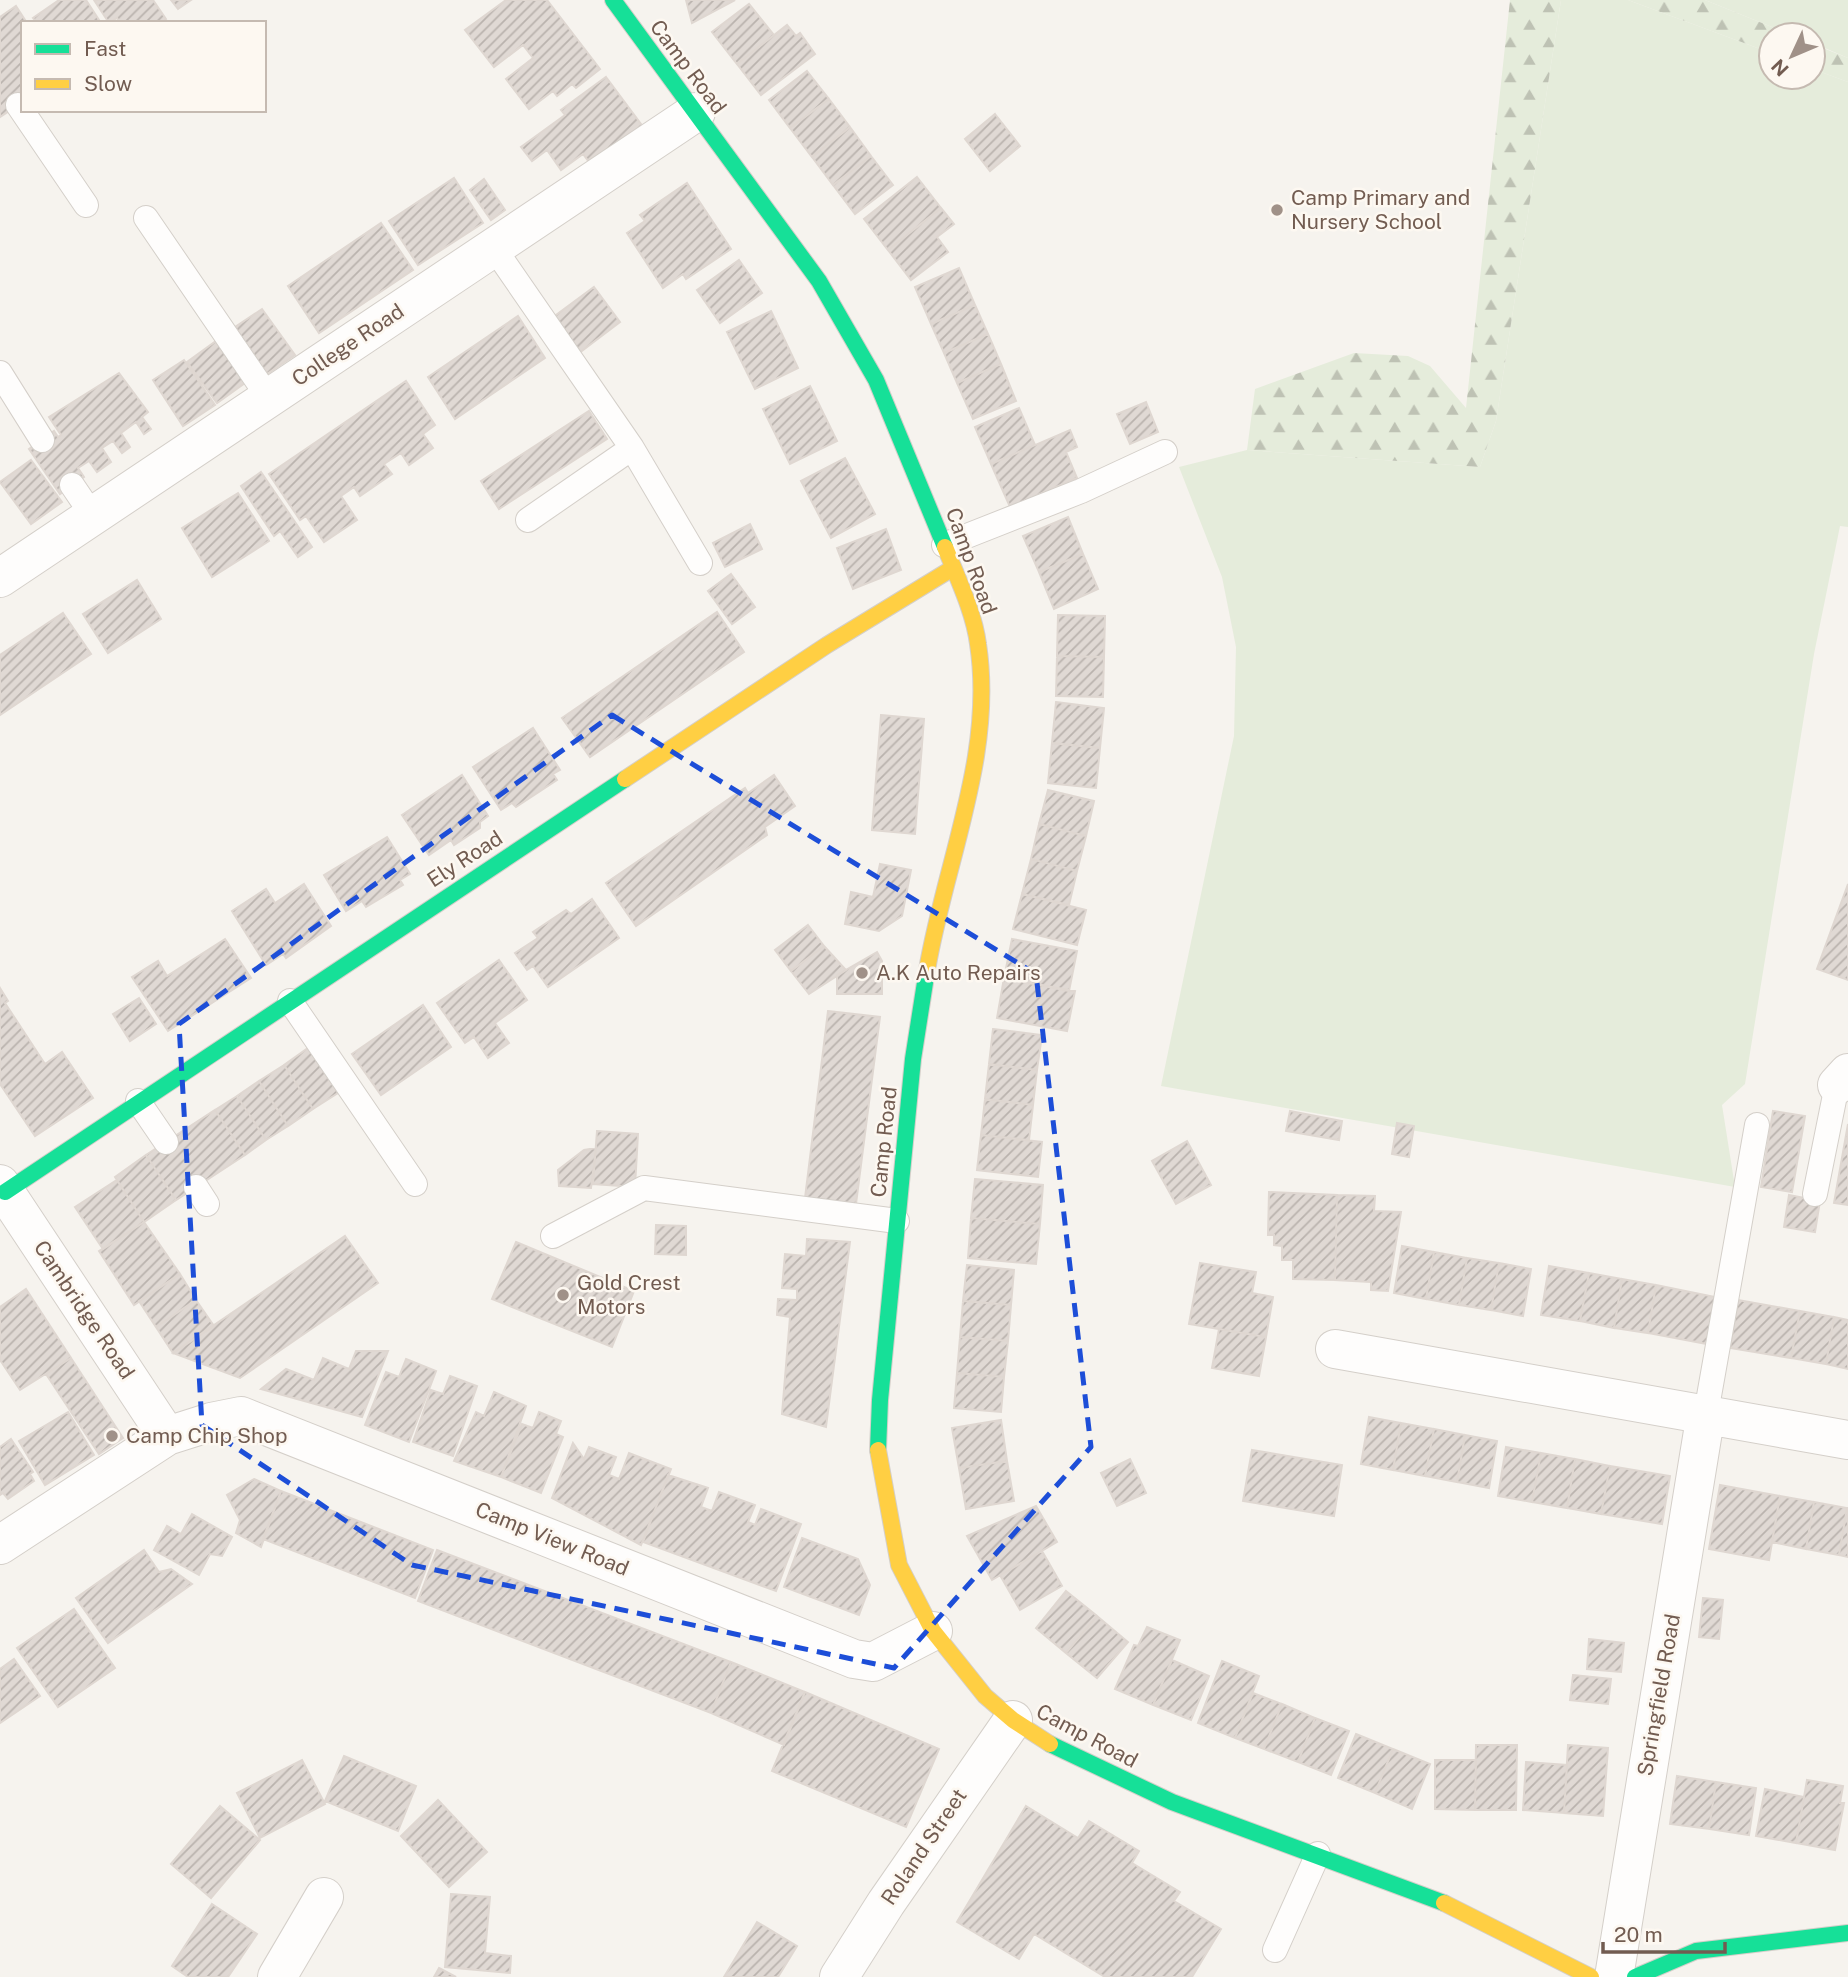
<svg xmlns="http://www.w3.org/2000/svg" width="1848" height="1977" font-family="'Public Sans',sans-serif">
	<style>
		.green { fill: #e5ecdb }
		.forest { fill: url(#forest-firs) }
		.building { fill: url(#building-hatch); stroke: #dfd7d1; stroke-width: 2 }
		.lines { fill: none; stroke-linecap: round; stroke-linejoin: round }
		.lane-casing { stroke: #d4cfc9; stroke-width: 26 }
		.street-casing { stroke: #d4cfc9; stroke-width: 40 }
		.fast-casing { stroke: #d4cfc9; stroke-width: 18 }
		.slow-casing { stroke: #d4cfc9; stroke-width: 18 }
		.lane { stroke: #fefdfc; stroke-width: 24 }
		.street { stroke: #fefdfc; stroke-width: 38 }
		.fast { stroke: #16e098; stroke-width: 16 }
		.slow { stroke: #ffcf43; stroke-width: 16 }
		.marked { fill: none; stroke: #1d4ed8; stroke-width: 5; stroke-dasharray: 14 9; stroke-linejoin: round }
		.poi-dot { fill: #a09188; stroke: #fdf8f1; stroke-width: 2.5 }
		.labels { text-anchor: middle; stroke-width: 5; stroke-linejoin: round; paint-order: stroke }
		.street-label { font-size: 21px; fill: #725c51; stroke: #fdf8f1 }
		.poi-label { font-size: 21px; fill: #725c51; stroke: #fdf8f1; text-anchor: start }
	</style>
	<defs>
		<pattern id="forest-firs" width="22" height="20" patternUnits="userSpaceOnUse" patternTransform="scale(1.75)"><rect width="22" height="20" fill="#e5ecdb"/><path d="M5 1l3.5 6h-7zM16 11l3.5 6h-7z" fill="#bec2b4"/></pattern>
		<pattern id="building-hatch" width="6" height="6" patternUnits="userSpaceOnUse" patternTransform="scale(1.75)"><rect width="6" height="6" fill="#e0d9d4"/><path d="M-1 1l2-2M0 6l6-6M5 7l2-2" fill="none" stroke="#bab3ae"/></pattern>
	</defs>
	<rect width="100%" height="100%" fill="#f6f3ee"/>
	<path class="green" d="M1561,0H1628L1771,53V77H1813V69L1848,82V527L1840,526L1814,654L1745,1084L1722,1105L1735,1187L1161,1086L1234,736L1236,647L1222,577L1179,467L1247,450L1480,467L1496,421Z
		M1705,0H1848V58L1813,43V35H1792Z"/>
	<path class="forest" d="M1510,0H1561L1496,421L1480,467L1247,450L1255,389L1354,353L1408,356L1430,366L1466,408Z
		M1628,0H1705L1792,35H1771V53Z
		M1813,44L1848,58V82L1813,69Z"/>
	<path class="building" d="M59,0H86L101,23H37L33,18Z
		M94,0H153L166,19L161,23H120L117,18L109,23Z
		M171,0H191L178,9Z
		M506,0H547L600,69L576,88L572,84L557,96L553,91L529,109L506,79L533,58L523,45L494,67L465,30Z
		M686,0H735L692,23Z
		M749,4L774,35L737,64L712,32Z
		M16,6L27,23H23V102L0,117V17Z
		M787,25L796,36L800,33L815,54L761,95L737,64Z
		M807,71L829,99L790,128L769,100Z
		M606,77L644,128L592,166L583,154L561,170L547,150L532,161L521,147L565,115L561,110Z
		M829,99L850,127L812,157L790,128Z
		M995,114L1020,146L990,171L965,139Z
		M850,127L871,156L833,185L812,157Z
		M871,156L893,185L855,214L833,185Z
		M917,177L941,208L888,250L864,219Z
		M454,178L483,223L418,265L389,221Z
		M484,179L505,210L491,220L470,190Z
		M687,183L731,249L686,279L683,274L663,288L627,233L645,221L640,215Z
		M941,208L954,224L937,237L948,252L911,280L888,250Z
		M381,223L413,270L319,333L288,286Z
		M739,260L762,293L720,323L697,290Z
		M959,268L975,305L931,324L915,287Z
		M594,287L620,322L579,353L552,318Z
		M975,305L988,334L944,353L931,324Z
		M262,309L295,355L267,374L235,327Z
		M771,311L798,368L755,389L727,332Z
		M518,316L545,358L455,419L428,377Z
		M988,334L1001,364L957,383L944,353Z
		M216,341L245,383L217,403L187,362Z
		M184,360L215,405L183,426L153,380Z
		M1001,364L1016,401L973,419L957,383Z
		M119,373L148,412L142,417L151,429L144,434L136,422L121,433L130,447L122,453L113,441L102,448L111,462L97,472L89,461L78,468L84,477L60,494L29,449L54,431L58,437L61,435L49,417Z
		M406,381L435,425L423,434L433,448L409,465L401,453L384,464L392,474L360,496L354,487L341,496L357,520L324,542L306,516L300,520L269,474Z
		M810,386L837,441L790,464L763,409Z
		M1146,402L1158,432L1130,444L1117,414Z
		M1019,408L1035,445L991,464L975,427Z
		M589,411L607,439L499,509L481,481Z
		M1070,430L1077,447L1066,452L1077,478L1010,507L991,464Z
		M845,458L875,514L831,538L801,481Z
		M31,460L62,502L31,524L0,482Z
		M261,472L312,547L298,557L280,531L274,536L241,486Z
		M238,493L269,541L212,577L182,528Z
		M1068,517L1083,554L1039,572L1023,536Z
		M750,524L762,549L725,567L713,543Z
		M886,529L901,570L853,589L837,548Z
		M1083,554L1098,589L1054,609L1039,572Z
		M731,574L755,607L732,624L708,591Z
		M137,580L161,619L108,653L83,614Z
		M717,612L744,652L590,757L562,718Z
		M63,613L91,654L0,715V655Z
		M1058,615L1105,616L1104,657L1057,656Z
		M1057,656L1104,657L1103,697L1056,696Z
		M1056,702L1104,708L1100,748L1052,743Z
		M881,715L924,719L915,834L872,830Z
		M533,728L560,770L553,774L557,780L516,807L512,803L501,810L473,767Z
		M1052,743L1100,748L1096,788L1048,783Z
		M462,775L488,816L480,822V828L454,845L451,840L429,855L402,815Z
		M774,775L795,806L765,827L767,835L636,926L606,883L745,788L748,793Z
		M1048,790L1094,801L1086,836L1039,824Z
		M1039,824L1086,836L1077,871L1031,859Z
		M387,837L410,874L400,880L403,885L366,907L362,901L346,911L324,875Z
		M1031,859L1077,871L1069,905L1022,894Z
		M880,864L911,870L902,916L879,931L845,924L851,892L873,897Z
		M304,884L331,926L286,958L283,954L266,965L232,911L266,889L275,903Z
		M1848,884V980L1817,969Z
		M1022,894L1086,910L1077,945L1013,929Z
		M592,899L619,938L548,987L533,966L527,970L515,953L538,938L533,932L566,910L571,914Z
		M808,925L824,946L791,971L775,950Z
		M225,939L251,978L168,1031L132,977L158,961L167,976Z
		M1012,939L1077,951L1069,991L1004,978Z
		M824,946L846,970L809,994L791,971Z
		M877,952L882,961V994H837V975Z
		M499,960L527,1000L495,1023L509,1043L488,1058L474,1037L465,1043L437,1003Z
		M1004,978L1075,991L1067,1031L997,1018Z
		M0,988L8,1001L5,1003L45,1064L62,1052L93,1098L35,1136L0,1084Z
		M139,998L156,1024L130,1041L113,1014Z
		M423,1005L451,1047L381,1095L352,1054Z
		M828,1011L880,1017L856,1204L805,1198Z
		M993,1029L1042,1035L1037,1070L989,1064Z
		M308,1048L338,1093L313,1109L284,1065Z
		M989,1064L1037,1070L1033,1105L985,1099Z
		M284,1065L313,1109L288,1126L259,1081Z
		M259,1081L288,1126L266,1140L237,1096Z
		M237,1096L266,1140L245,1155L215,1110Z
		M985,1099L1033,1105L1029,1140L981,1135Z
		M215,1110L245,1155L176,1200L146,1155Z
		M1290,1111L1342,1121L1339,1140L1286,1131Z
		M1773,1111L1805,1116L1792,1192L1761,1187Z
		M1397,1123L1414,1126L1409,1157L1392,1154Z
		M1848,1124V1205L1834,1203Z
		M597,1131L638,1134L635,1187L593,1184Z
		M981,1135L1042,1142L1038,1177L977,1170Z
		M1187,1141L1211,1185L1176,1204L1152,1161Z
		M596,1148L591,1188L559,1186L558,1170L584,1150Z
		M146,1155L176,1200L144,1222L115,1177Z
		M975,1179L1043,1185L1040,1224L971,1218Z
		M117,1180L144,1222L103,1249L75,1207Z
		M1269,1192L1337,1195L1335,1280L1293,1279V1260H1282V1246L1274,1245V1235H1268Z
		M1337,1195L1375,1196L1374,1211L1401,1212L1388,1291L1371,1290V1282L1335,1280Z
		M1789,1195L1820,1201L1815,1232L1784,1227Z
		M971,1218L1040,1224L1036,1264L968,1258Z
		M144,1222L180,1274L134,1305L99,1251Z
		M656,1225L686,1226V1255L655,1254Z
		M345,1236L378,1283L240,1378L173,1353Z
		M807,1239L850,1242L826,1427L782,1414L790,1317L777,1315L778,1299L797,1300V1289L782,1288L785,1254L806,1256Z
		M516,1242L634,1291L612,1347L492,1299Z
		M1402,1246L1434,1252L1426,1299L1394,1293Z
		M1434,1252L1467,1258L1459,1305L1426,1299Z
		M1467,1258L1499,1263L1491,1310L1459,1305Z
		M1200,1263L1256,1272L1252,1293L1273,1297L1266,1337L1189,1324Z
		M1499,1263L1531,1269L1523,1316L1491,1310Z
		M967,1265L1014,1270L1011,1305L963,1301Z
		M1549,1266L1589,1273L1580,1321L1541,1315Z
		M1589,1273L1622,1279L1614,1328L1580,1321Z
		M180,1274L196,1300L156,1327L139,1301Z
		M1622,1279L1656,1285L1648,1333L1614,1328Z
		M1656,1285L1715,1297L1707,1344L1648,1333Z
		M26,1289L71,1358L20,1390L0,1360V1307Z
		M196,1300L214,1326L173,1353L156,1327Z
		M1738,1300L1800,1311L1791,1358L1730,1348Z
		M963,1301L1011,1305L1008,1341L960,1337Z
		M1800,1311L1834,1317L1826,1364L1791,1358Z
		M1834,1317L1848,1320V1369L1826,1364Z
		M1219,1329L1266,1337L1259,1376L1212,1368Z
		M960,1337L1008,1341L1004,1377L957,1373Z
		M356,1351H388L362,1417L261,1389L286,1369L314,1380L323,1358L349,1369Z
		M71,1358L123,1438L99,1454L46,1374Z
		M406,1359L436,1371L409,1442L365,1425L386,1372L399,1377Z
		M957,1373L1004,1377L1001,1412L954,1408Z
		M450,1376L477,1386L453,1456L413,1442L431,1390L443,1394Z
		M494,1392L526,1406L501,1477L454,1461L476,1412L484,1416Z
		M68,1412L94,1455L45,1485L19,1441Z
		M539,1412L561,1421L556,1434L563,1437L541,1493L501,1477L522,1424L533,1428Z
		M1369,1417L1401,1423L1393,1470L1361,1464Z
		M1001,1420L1007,1461L959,1468L952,1428Z
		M1401,1423L1434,1429L1425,1476L1393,1470Z
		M1434,1429L1465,1435L1457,1482L1425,1476Z
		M1465,1435L1497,1441L1489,1488L1457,1482Z
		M11,1439L33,1472L30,1474L34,1481L8,1499L3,1493L0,1495V1447Z
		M573,1443L584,1459L589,1447L616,1457L609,1475L619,1479L629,1453L671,1469L641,1545L552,1498Z
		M1506,1447L1541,1453L1532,1502L1498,1496Z
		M1252,1450L1342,1465L1334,1516L1243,1501Z
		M1541,1453L1575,1459L1567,1508L1532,1502Z
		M1130,1459L1146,1493L1117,1506L1101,1473Z
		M1575,1459L1610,1466L1601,1514L1567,1508Z
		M1007,1461L1014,1501L966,1509L959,1468Z
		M1610,1466L1670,1476L1662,1524L1601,1514Z
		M668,1475L708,1488L701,1507L712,1511L719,1492L755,1505L748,1522L755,1525L761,1509L801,1524L776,1591L643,1542Z
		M254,1479L281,1491L261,1547L236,1533L240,1520L227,1495Z
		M1720,1485L1780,1496L1769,1560L1709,1549Z
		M281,1491L433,1550L415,1598L263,1539Z
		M1780,1496L1814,1502L1806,1549L1772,1542Z
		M1814,1502L1847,1508L1839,1555L1806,1549Z
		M1036,1506L1057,1542L992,1580L967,1536Z
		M1847,1508H1848V1557L1839,1555Z
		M192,1514L232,1537L222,1556L210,1554L199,1575L154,1550L167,1526L181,1534Z
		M802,1538L858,1559L870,1585L859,1615L784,1587Z
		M144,1550L159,1572L171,1569L192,1584L108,1643L76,1598Z
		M437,1550L731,1662L711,1713L418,1601Z
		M1042,1551L1062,1586L1020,1610L1000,1575Z
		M1066,1591L1097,1616L1066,1653L1036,1628Z
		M1703,1598L1723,1600L1719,1639L1699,1637Z
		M74,1609L115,1668L58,1707L17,1648Z
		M1097,1616L1128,1642L1097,1678L1066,1653Z
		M1147,1627L1180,1640L1153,1705L1115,1689L1134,1645L1138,1646Z
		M1589,1639L1624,1643L1621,1672L1587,1669Z
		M14,1659L40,1696L0,1723V1669Z
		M1172,1660L1209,1676L1191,1720L1153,1705Z
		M1222,1661L1259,1676L1235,1738L1198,1723Z
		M731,1662L805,1692L784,1745L711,1713Z
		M1573,1675L1611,1679L1608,1704L1570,1700Z
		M805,1692L939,1749L906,1827L772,1771Z
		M1253,1693L1282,1704L1264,1749L1235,1738Z
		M1282,1704L1315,1718L1298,1762L1264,1749Z
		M1315,1718L1349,1731L1331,1775L1298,1762Z
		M1356,1734L1393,1749L1375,1793L1338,1778Z
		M1476,1745H1517L1516,1810H1475Z
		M1568,1745L1608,1748L1603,1816L1564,1813Z
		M1393,1749L1430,1764L1412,1809L1375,1793Z
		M344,1756L416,1786L398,1831L325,1801Z
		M302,1760L325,1804L260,1838L237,1793Z
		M1435,1760H1476L1475,1810L1435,1809Z
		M1526,1762L1567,1765L1564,1813L1523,1810Z
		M1677,1776L1716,1782L1709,1829L1670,1824Z
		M1807,1780L1843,1786L1840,1803H1844L1835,1850L1796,1843Z
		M1716,1782L1756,1788L1749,1835L1709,1829Z
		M1765,1789L1804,1797L1796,1843L1756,1836Z
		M438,1800L487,1852L449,1887L401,1836Z
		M220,1806L260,1840L211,1898L171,1864Z
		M1026,1806L1078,1838L1089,1821L1139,1851L1132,1863L1180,1892L1174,1901L1221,1929L1192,1977H1105L1034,1934L1019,1959L957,1922Z
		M451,1894L490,1897L485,1953L511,1956L510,1973L445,1967Z
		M212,1904L257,1934L228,1977H188L172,1966Z
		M757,1922L797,1946L778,1977H724Z
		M439,1968L456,1977H434Z"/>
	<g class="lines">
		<defs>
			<path id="lane" d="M18,105L86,205
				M146,218L269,398
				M494,248L632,448
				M0,373L42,440
				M72,485L93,516
				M528,520L632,448L700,563
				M944,545L1081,491L1165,452
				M290,1001L415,1184
				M138,1101L166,1142
				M196,1187L207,1204
				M1815,1194L1837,1085
				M553,1236L644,1188L897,1221
				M1706,1413L1757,1125
				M1275,1950L1318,1854"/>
			<path id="street" d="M0,578L696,112
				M1837,1085L1848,1073
				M0,1184L167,1436
				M1335,1349L1848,1440
				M0,1545L167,1436L211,1422L241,1416L854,1659L873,1662L933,1631
				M277,1977L324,1897
				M839,1977L886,1903L1013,1720
				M1614,1977L1706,1413"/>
			<path id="fast" d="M613,0L819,281L876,380L945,547
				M5,1192L625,779
				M878,1450L880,1400L913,1059L927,970
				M1050,1744L1172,1802L1444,1903
				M1635,1977L1696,1951L1848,1933"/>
			<path id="slow" d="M625,779L827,645L953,568
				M927,970C945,862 995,755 978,644C974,612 957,577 945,547
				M878,1450L899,1565L933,1631L985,1696L1013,1720L1050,1744
				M1444,1903L1591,1977"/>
		</defs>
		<use href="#lane" class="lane-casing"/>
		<use href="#street" class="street-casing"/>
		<use href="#fast" class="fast-casing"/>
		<use href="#slow" class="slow-casing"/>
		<use href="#lane" class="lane"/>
		<use href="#street" class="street"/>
		<use href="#fast" class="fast"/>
		<use href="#slow" class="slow"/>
	</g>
	<path class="marked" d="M612,715L1036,974L1091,1447L894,1668L412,1565L202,1425L179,1024Z"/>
	<g class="poi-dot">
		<circle cx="1277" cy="210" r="7"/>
		<circle cx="862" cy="973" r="7"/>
		<circle cx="563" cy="1295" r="7"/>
		<circle cx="112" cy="1436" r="7"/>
	</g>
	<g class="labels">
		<g class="street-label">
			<text transform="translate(688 67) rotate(53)" y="7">Camp Road</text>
			<text transform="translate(348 345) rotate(-34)" y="7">College Road</text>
			<text transform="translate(971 561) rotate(70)" y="7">Camp Road</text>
			<text transform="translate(465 859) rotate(-33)" y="7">Ely Road</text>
			<text transform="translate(884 1142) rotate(-84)" y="7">Camp Road</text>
			<text transform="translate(84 1310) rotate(56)" y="7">Cambridge Road</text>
			<text transform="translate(552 1539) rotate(22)" y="7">Camp View Road</text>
			<text transform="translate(1659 1695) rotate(-80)" y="7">Springfield Road</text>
			<text transform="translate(1087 1736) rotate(28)" y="7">Camp Road</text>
			<text transform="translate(924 1847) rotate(-56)" y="7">Roland Street</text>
		</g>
		<g class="poi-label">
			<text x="1291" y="205">Camp Primary and<tspan x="1291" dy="24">Nursery School</tspan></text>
			<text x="876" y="980">A.K Auto Repairs</text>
			<text x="577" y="1290">Gold Crest<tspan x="577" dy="24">Motors</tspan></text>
			<text x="126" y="1443">Camp Chip Shop</text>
		</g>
	</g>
	<rect x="21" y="21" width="245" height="91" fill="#fdf8f1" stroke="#c5bab1" stroke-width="2"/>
	<rect x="35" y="44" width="35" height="10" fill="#16e098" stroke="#c5bab1" stroke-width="2"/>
	<text x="84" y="56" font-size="21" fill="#725c51">Fast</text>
	<rect x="35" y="79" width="35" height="10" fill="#ffcf43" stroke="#c5bab1" stroke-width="2"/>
	<text x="84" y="91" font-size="21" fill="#725c51">Slow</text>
	<g transform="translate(1792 56) rotate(226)"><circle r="33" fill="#fdf8f1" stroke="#c5bab1" stroke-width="2"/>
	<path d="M0-5L12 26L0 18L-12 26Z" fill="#a09188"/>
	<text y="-10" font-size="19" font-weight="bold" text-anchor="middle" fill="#725c51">N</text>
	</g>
	<path d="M1603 1942v10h122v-10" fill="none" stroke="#725c51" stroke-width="3.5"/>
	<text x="1614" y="1942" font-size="21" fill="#725c51" stroke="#fdf8f1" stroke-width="5" paint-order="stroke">20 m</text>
</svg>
